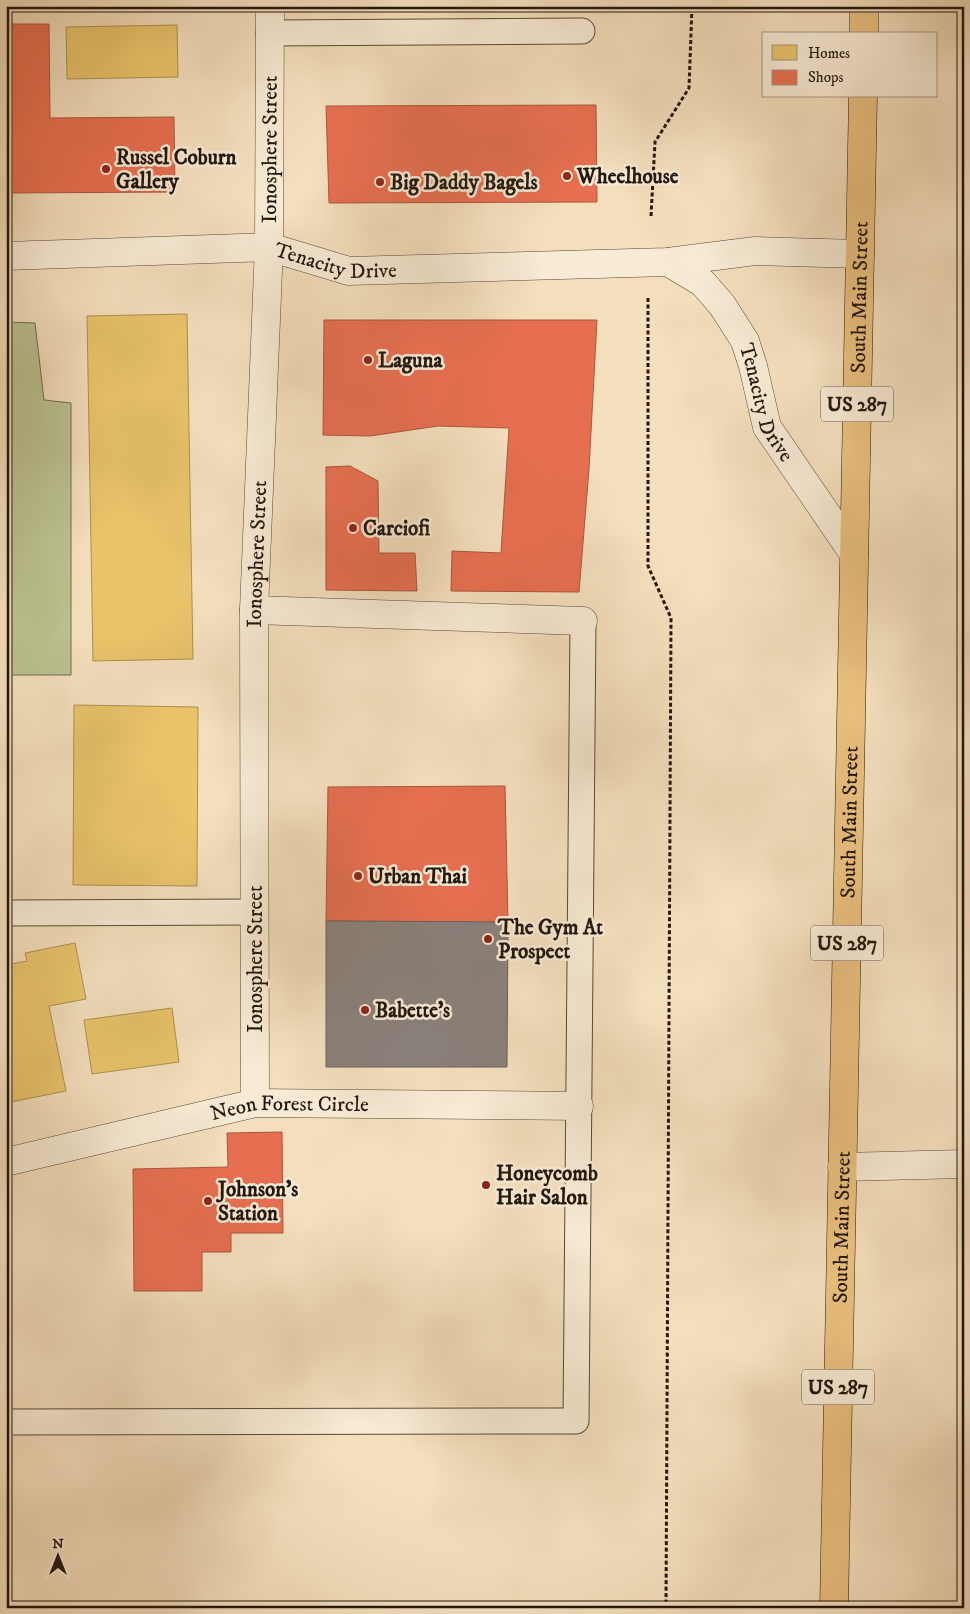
<svg xmlns="http://www.w3.org/2000/svg" width="970" height="1614" font-family="'IM FELL DW Pica',serif">
	<style>
		.green { fill: #bbc291; stroke: #6e6c50 }
		.homes { fill: #e9c46a; stroke: #ad904e }
		.shops { fill: #e76f51; stroke: #ac553d }
		.industry { fill: #8a817c; stroke: #6b615b }
		.lines { fill: none; stroke-linecap: round; stroke-linejoin: round }
		.service-casing { stroke: #56493a; stroke-width: 27 }
		.minor-casing { stroke: #56493a; stroke-width: 29 }
		.primary-casing { stroke: #22170e; stroke-width: 29 }
		.path { stroke: #22170e; stroke-width: 3; stroke-dasharray: 4 2.5; stroke-linecap: butt }
		.service { stroke: #f8ead4; stroke-width: 25 }
		.minor { stroke: #f8ead4; stroke-width: 28 }
		.primary { stroke: #eac07e; stroke-width: 28 }
		.poi-dot { fill: #8f2418; stroke: #f8ead4; stroke-width: 2 }
		.labels { text-anchor: middle; stroke-width: 5; stroke-linejoin: round; paint-order: stroke }
		.shield { fill: #f8ead4; stroke: #625649; stroke-width: 1 }
		.shield-label { font-size: 20px; font-weight: bold; fill: #22170e }
		.street-label { font-size: 21px; fill: #22170e; stroke: #f8ead4 }
		.poi-label { font-size: 21px; font-weight: bold; fill: #22170e; stroke: #f8ead4; text-anchor: start }
	</style>
	<rect width="100%" height="100%" fill="#f4dfbd"/>
	<filter id="stains"><feTurbulence type="fractalNoise" baseFrequency=".004" numOctaves="4"/><feColorMatrix values="0 0 0 0 .2 0 0 0 0 .09 0 0 0 0 .02 0 0 0 .5 -.17"/></filter>
	<radialGradient id="worn" r=".72"><stop offset=".6" stop-color="#630" stop-opacity="0"/><stop offset="1" stop-color="#630" stop-opacity=".3"/></radialGradient>
	<path class="green" d="M6,322L35,323L44,400L71,403V675H6Z"/>
	<path class="homes" d="M177,25L178,77L67,79L66,27Z
		M187,314L193,659L93,661L87,316Z
		M74,705L198,707L197,886L73,885Z
		M75,943L86,999L49,1006L66,1091L6,1103V965L27,961L25,953Z
		M172,1008L179,1062L92,1074L84,1020Z"/>
	<path class="shops" d="M6,24H49L50,118L174,117L175,192L6,193Z
		M596,105L597,202L329,203L326,106Z
		M324,320H597L589,469L579,592L451,591L452,551L501,553L509,428L438,426L370,436L323,435Z
		M350,466L378,481L379,553H415L417,591L326,590V467Z
		M505,786L508,922L326,921L328,787Z
		M282,1132L283,1233H231V1252H202V1291H134L133,1169L228,1167L227,1133Z"/>
	<path class="industry" d="M326,921L508,922L507,1067H326Z"/>
	<g class="lines">
		<defs>
			<path id="service" d="M269,33L582,31
				M6,913L255,912
				M6,1422L576,1421L583,621"/>
			<g id="minor">
				<path id="s1" d="M6,256L269,247L349,271L668,262L755,251L860,254"/>
				<path id="s2" d="M668,262L703,283L722,305L745,341L753,366L767,427L854,554"/>
				<path d="M254,610L583,621"/>
				<path id="s3" d="M255,1103L254,610L269,247L270,6"/>
				<path id="s4" d="M6,1162L255,1103L579,1106"/>
				<path d="M842,1167L964,1164"/>
			</g>
			<g id="primary">
				<path d="M864,34V6"/>
				<path id="s5" d="M834,1608L863,96"/>
			</g>
		</defs>
		<use href="#service" class="service-casing"/>
		<use href="#minor" class="minor-casing"/>
		<use href="#primary" class="primary-casing"/>
		<path class="path" d="M651,216L655,142L689,88L692,6
			M648,298V566L671,618L666,1608"/>
		<use href="#service" class="service"/>
		<use href="#minor" class="minor"/>
		<use href="#primary" class="primary"/>
	</g>
	<g class="poi-dot">
		<circle cx="106" cy="169" r="5"/>
		<circle cx="567" cy="176" r="5"/>
		<circle cx="380" cy="182" r="5"/>
		<circle cx="368" cy="360" r="5"/>
		<circle cx="353" cy="528" r="5"/>
		<circle cx="358" cy="876" r="5"/>
		<circle cx="488" cy="939" r="5"/>
		<circle cx="365" cy="1010" r="5"/>
		<circle cx="486" cy="1185" r="5"/>
		<circle cx="208" cy="1201" r="5"/>
	</g>
	<g class="labels">
		<g class="shield">
			<rect x="821" y="386.5" width="72" height="35" rx="4"/>
			<rect x="811" y="925.5" width="72" height="35" rx="4"/>
			<rect x="802" y="1369.5" width="72" height="35" rx="4"/>
		</g>
		<g class="shield-label">
			<text x="857" y="411">US 287</text>
			<text x="847" y="950">US 287</text>
			<text x="838" y="1394">US 287</text>
		</g>
		<g class="street-label">
			<text dy="7" stroke="none"><textPath href="#s3" startOffset="954">Ionosphere Street</textPath></text>
			<text dy="7" stroke="none"><textPath href="#s1" startOffset="332">Tenacity Drive</textPath></text>
			<text dy="7" stroke="none"><textPath href="#s5" startOffset="1311">South Main Street</textPath></text>
			<text dy="7" stroke="none"><textPath href="#s2" startOffset="178">Tenacity Drive</textPath></text>
			<text dy="7" stroke="none"><textPath href="#s3" startOffset="549">Ionosphere Street</textPath></text>
			<text dy="7" stroke="none"><textPath href="#s5" startOffset="786">South Main Street</textPath></text>
			<text transform="translate(255 959) rotate(-90)" y="7">Ionosphere Street</text>
			<text dy="7" stroke="none"><textPath href="#s4" startOffset="290">Neon Forest Circle</textPath></text>
			<text dy="7" stroke="none"><textPath href="#s5" startOffset="381">South Main Street</textPath></text>
		</g>
		<g class="poi-label">
			<text x="116" y="164">Russel Coburn<tspan x="116" dy="24">Gallery</tspan></text>
			<text x="577" y="183">Wheelhouse</text>
			<text x="390" y="189">Big Daddy Bagels</text>
			<text x="378" y="367">Laguna</text>
			<text x="363" y="535">Carciofi</text>
			<text x="368" y="883">Urban Thai</text>
			<text x="498" y="934">The Gym At<tspan x="498" dy="24">Prospect</tspan></text>
			<text x="375" y="1017">Babette's</text>
			<text x="496" y="1180">Honeycomb<tspan x="496" dy="24">Hair Salon</tspan></text>
			<text x="218" y="1196">Johnson's<tspan x="218" dy="24">Station</tspan></text>
		</g>
	</g>
	<rect width="970" height="1614" fill="none" stroke="#f4dfbd" stroke-width="25"/>
	<rect x="8" y="8" width="955" height="1599" fill="none" stroke="#22170e" stroke-width="2.5"/>
	<rect x="12" y="12" width="945" height="1589" fill="none" stroke="#22170e"/>
	<rect x="762" y="32" width="175" height="65" fill="#f8ead4" stroke="#a29685"/>
	<rect x="772" y="45" width="25" height="15" fill="#e9c46a" stroke="#a29685"/>
	<text x="808" y="58" font-size="15" fill="#22170e">Homes</text>
	<rect x="772" y="70" width="25" height="15" fill="#e76f51" stroke="#a29685"/>
	<text x="808" y="82" font-size="15" fill="#22170e">Shops</text>
	<g transform="translate(58 1556)" stroke="#f8ead4" stroke-width="4" paint-order="stroke">
	<path d="M0-4L9 19L0 12L-9 19Z" fill="#22170e"/>
	<text y="-8" font-size="14" font-weight="bold" text-anchor="middle" fill="#22170e">N</text>
	</g>
	<rect width="100%" height="100%" filter="url(#stains)"/>
	<rect width="100%" height="100%" fill="url(#worn)"/>
</svg>
